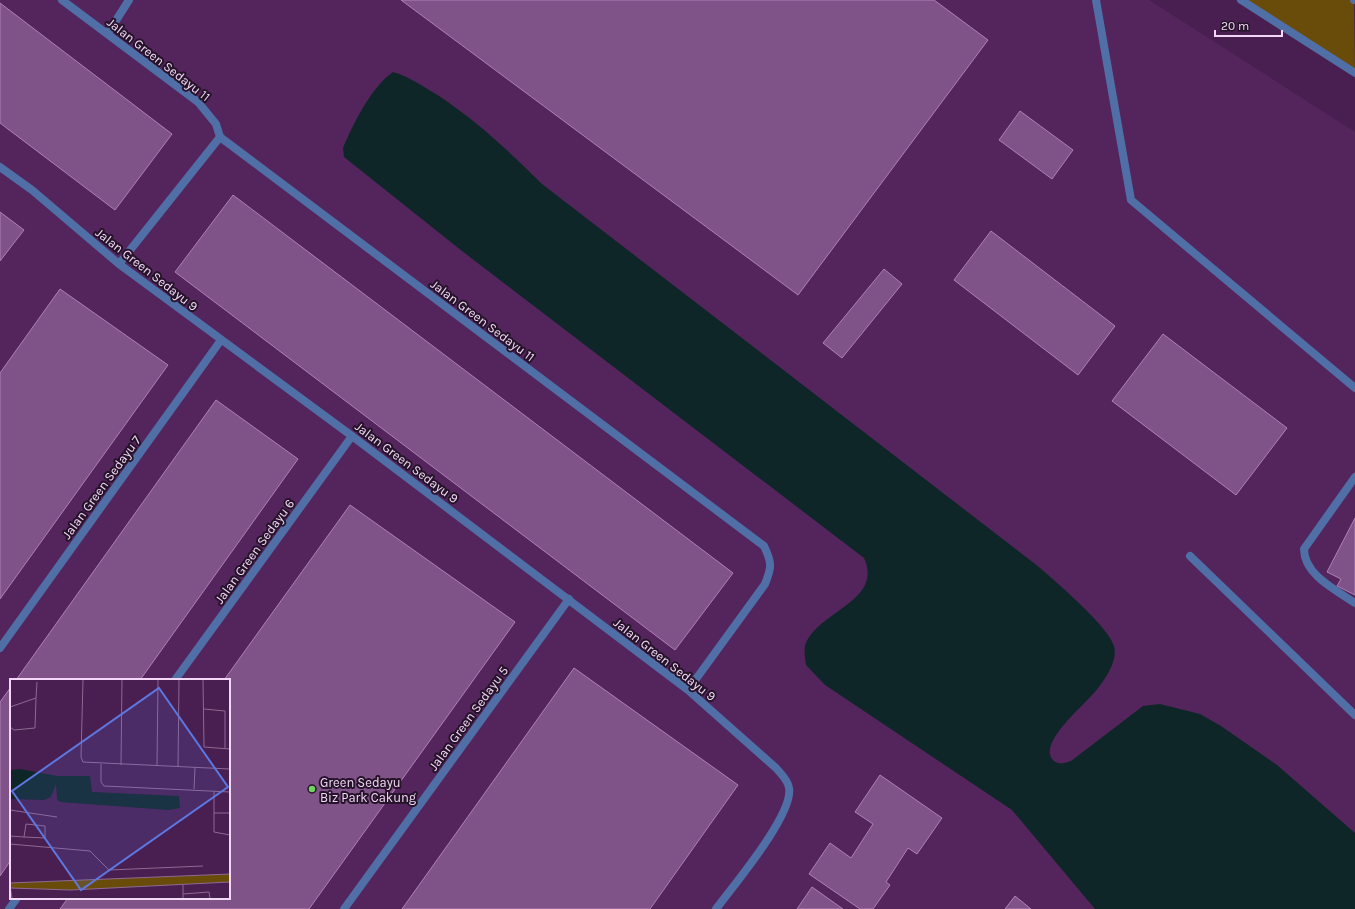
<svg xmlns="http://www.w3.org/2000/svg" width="1355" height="909" font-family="Karla,sans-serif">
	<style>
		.built { fill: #54255d; fill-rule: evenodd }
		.green { fill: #6a4c0a }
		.water { fill: #0e2628 }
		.building { fill: #805388; stroke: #af7fb7 }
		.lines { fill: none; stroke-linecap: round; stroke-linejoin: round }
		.service { stroke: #4f6fa6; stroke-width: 8 }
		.tertiary { stroke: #4f6fa6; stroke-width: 8 }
		.poi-dot { fill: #6fd360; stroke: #251329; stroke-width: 1.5 }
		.labels { text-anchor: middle; stroke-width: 4; stroke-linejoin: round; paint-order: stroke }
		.street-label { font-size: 13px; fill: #f2d8f6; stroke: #251329 }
		.poi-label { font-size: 13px; fill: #f2d8f6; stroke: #251329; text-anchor: start }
		.inset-road { fill: none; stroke: #8d6993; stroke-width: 1 }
		.view { fill: #5d77e1; fill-opacity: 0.15; stroke: #5d77e1; stroke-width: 2 }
		.inset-edge { fill: none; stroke: #f2d8f6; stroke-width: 2 }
	</style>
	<rect width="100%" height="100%" fill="#491f51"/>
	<path class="built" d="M0,0H1149L1355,132V909H0ZM11,680H229V898H11Z"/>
	<path class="green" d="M1241,0H1354L1355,73Z"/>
	<path class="water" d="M393,72C410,77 424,87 439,96C478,122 510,152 542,184L1039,567C1056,582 1109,627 1114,646C1118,660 1106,678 1098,688C1090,701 1034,744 1054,761C1059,765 1066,763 1071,761L1143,706L1160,704L1200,714L1221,726L1277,765L1355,833V909H1095L1012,810L825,685L806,665C805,659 804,651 805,646C816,611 884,602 864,558L462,251L344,157L343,148C353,124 372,86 393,72Z"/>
	<path class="building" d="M401,0H934L988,40L798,295Z
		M0,3L172,134L115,210L0,123Z
		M1020,111L1073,150L1052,179L999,140Z
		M233,195L733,573L675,650L175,272Z
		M0,212L24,230L0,261Z
		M991,231L1115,326L1078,375L954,280Z
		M884,269L902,284L842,358L823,343Z
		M60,289L168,365L0,599V373Z
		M1163,334L1287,428L1236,495L1112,401Z
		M216,400L298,459L140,680H16Z
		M350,505L515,622L309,909H60L68,898H229V680H224Z
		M1355,518V595L1337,586L1341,579L1327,572Z
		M574,668L738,785L650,909H402Z
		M11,687V860L0,876V702Z
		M880,775L942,818L917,854L908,848L886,882L890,885L873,909H860L809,874L830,843L851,858L873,824L855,812Z
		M812,887L843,909H797Z
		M1015,896L1031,909H1005Z"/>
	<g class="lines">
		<path class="service" d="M62,0L198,102L216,124L220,137L764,546C772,563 772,567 765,584L688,690
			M1096,0L1131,200L1355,388
			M108,33L129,0
			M0,167L32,190L119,264L352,436L688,690L776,768C781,774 788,780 789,788C794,814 733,886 716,909
			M119,264L220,137
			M1355,477L1304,549C1304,575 1336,590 1355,603
			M1190,556L1355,715
			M0,648L221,340
			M175,680L352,436
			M9,909L17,898
			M344,909L569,599"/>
		<path class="tertiary" d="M1241,0L1355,73
			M1354,0H1355"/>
	</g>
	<circle class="poi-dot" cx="312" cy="789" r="4"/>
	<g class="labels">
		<g class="street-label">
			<text transform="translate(159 59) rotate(38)" y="5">Jalan Green Sedayu 11</text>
			<text transform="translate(147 269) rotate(38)" y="5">Jalan Green Sedayu 9</text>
			<text transform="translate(483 320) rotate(37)" y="5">Jalan Green Sedayu 11</text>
			<text transform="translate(407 462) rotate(37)" y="5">Jalan Green Sedayu 9</text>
			<text transform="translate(101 487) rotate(-54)" y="5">Jalan Green Sedayu 7</text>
			<text transform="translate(254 551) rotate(-54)" y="5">Jalan Green Sedayu 6</text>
			<text transform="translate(665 659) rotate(38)" y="5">Jalan Green Sedayu 9</text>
			<text transform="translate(468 718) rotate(-54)" y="5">Jalan Green Sedayu 5</text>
		</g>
		<g class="poi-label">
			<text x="320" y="787">Green Sedayu<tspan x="320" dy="15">Biz Park Cakung</tspan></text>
		</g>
	</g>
	<g transform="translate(10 679)">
		<rect width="220" height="220" fill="#491f51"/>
		<path d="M220,195V203L61,211L0,209V204Z" fill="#6a4c0a"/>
		<path d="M10,90L47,97H80L82,113L169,117L170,129L158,131L50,123L47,120L46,105L41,118L34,121L0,120V91Z" fill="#0e2628"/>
		<path class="inset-road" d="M73,1L71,78L73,83L220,90M193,1L194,68L220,70M0,28L26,19L27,3M194,30L215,32V70M0,48L4,51L25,49L26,19M91,85V103L94,107L220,113M111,86L112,1M147,87L148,1M168,88L169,1M184,110L185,88M204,112V153L220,156M0,131L47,138M204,134H220M0,157L14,158L35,159V147L16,145L14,158M0,165L80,172L99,191L193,187M0,204L220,195M173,206V219M0,207L2,219M0,209L61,211L220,203M173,215L199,213L200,219"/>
		<path class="view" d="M149,9L218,108L71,211L2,112Z"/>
		<rect width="220" height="220" class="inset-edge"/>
	</g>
	<path d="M1215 30v6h67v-6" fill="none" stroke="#f2d8f6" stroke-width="2"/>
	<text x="1221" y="30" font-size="12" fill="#f2d8f6" stroke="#251329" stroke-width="3" paint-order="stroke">20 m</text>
</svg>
